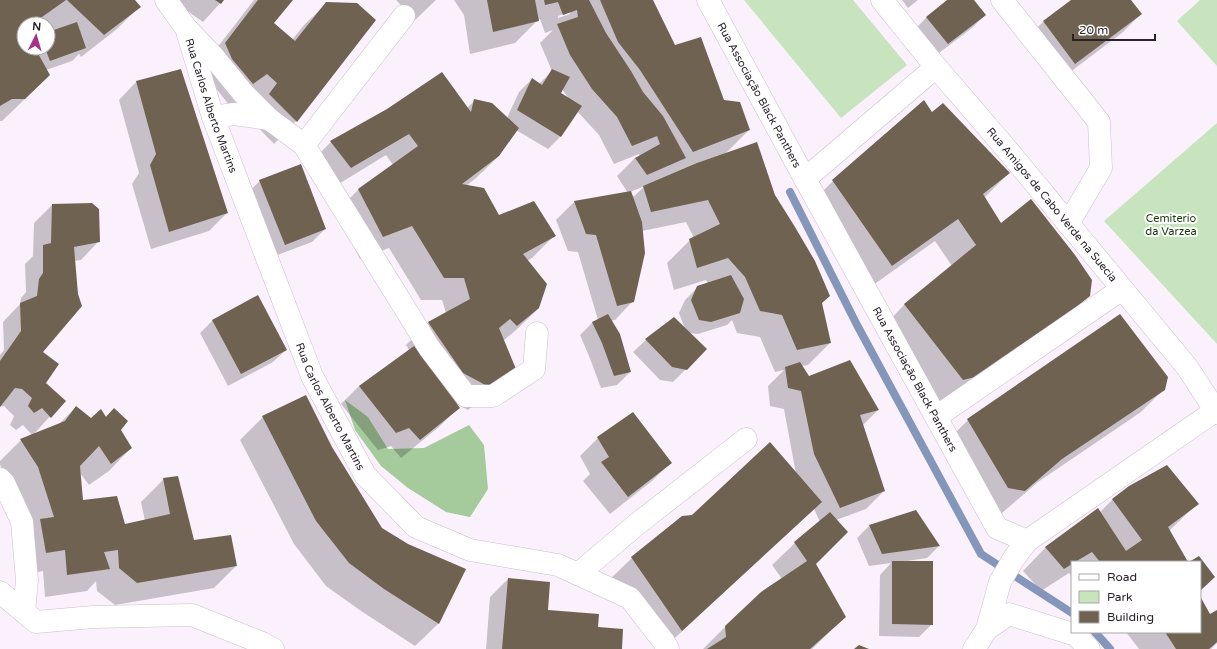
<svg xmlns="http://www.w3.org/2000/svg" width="1217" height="649" font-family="'Varela Round',sans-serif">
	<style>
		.green { fill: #c7e4bf }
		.forest { fill: #a5ca9b }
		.shadow { fill: #0003; fill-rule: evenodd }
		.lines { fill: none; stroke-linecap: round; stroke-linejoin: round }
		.stream { stroke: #8497bb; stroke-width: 8 }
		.building { fill: #6f6251 }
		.minor-casing { stroke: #ccbdd0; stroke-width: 23 }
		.minor { stroke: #fff; stroke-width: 22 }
		.labels { text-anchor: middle; stroke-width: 4; stroke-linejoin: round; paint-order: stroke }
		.street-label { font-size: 11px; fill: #282229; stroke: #fff }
		.park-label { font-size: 11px; fill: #173a0b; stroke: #fff }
	</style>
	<rect width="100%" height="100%" fill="#faf1fc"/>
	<path class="green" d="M744,0H853L907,65L841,118Z
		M1200,0H1217V66L1177,21Z
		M1217,123V344L1104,221Z"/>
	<path class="forest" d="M345,400L368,417L388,449L424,448L469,425L484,445L488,489L470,517L446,512L408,488L381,466L355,430Z"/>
	<path class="shadow" d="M0,0H133L139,7L117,29L81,57L79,54L72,61L46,70L26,98L2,121H0ZM44,21L54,31L48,33V48H24V24H40Z
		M172,0H223L203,22Z
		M254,0H292L272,23L292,40L304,25L327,3L375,20L296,121L274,144L247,116L244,96L230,106L210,81L203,66Z
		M396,0H436L415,20Z
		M454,0H652L674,47L749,130L725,154L774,196L821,303L830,343L808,365L802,366L808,377L878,410L863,425L884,491L866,509L836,520L814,564L845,617L812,649H703L726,626L782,579L772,565L795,543L820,522L814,509L663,649L609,580L632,558L692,516L796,474L784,409L770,406L768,386L784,370L775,372L760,337L737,333L732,320L727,325L698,334L689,333L686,369L673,382L660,380L633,352L646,340L685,329L679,313L685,300L698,287L708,284L706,280L674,290L667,263L690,240L694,238L686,222L642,231L633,301L615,320L610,321L630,372L617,385L601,388L589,356L580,335L592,323L598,320L578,252L568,251L556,220L574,202L628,193L617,176L635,158L640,156L639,154L614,164L599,135L577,111L560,137L548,149L516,130L499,156L476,178L466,186L499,216L555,235L532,258L527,261L539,308L516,330L503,341L492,391L468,410L455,403L458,408L440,426L401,458L391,446L378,450L341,404L359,386L409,350L406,345L428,323L446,313L442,300H421L389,248L360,259L336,212L358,190L393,165L386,155L329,190L308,165L331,142L388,110L467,108L475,100L507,118L519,92L532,79L539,84L552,71L540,43L553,30L545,33L540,19L538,20L515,43L470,54L464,15ZM570,12V14L558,18V16ZM562,89L569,99L560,93ZM645,186L632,198L630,192Z
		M902,0H918L908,8Z
		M949,0H973L985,15L972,28L935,56L914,30L927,17Z
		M1073,0H1130L1141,14L1123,32L1057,82L1025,40L1043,22Z
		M137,81L227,213L209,231L151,249L132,184L139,173L119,100Z
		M932,114L1009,173L984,198L1001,224L1089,295L1066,318L940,402L882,328L904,305L952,266L935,241L869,288L811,203L833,181Z
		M260,181L325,229L312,242L272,257L247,193Z
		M52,205L99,241L81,260L74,261L42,352L44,383L64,401L33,435L59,424L76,407L91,419L105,417L114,409L119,430L131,448L109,471L89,485L80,473L82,502L124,525L145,521L141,502L164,479L194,541L236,566L214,588L115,605L97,591L96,581L87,591L45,597L43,571L24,575L16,490L0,465V461L21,440L32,435L23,425L16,430L10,425L14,416L4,406H0V355L4,350L3,322L20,304L21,298L26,292L25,264L33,256L34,223Z
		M257,296L286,350L273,362L228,386L200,333L212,321Z
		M1164,389L1141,412L1038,482L1002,513L985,510L946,442L968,420Z
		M263,417L331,448L381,529L408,545L464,570L438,624L415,646L361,611L326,586L294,544L240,440Z
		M598,438L670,463L652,481L610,514L583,481L590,474L580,456Z
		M1113,499L1197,504L1169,531L1187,562H1072V577L1069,573L1041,591L1023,571L1045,548L1098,510L1100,512Z
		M869,526L939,546L927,558L907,561L932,624L919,637L879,636L880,575L891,563L869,566L857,538Z
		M508,579L547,610L597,628L621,649H486L490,597Z
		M1200,598L1210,615L1217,611V643L1211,649H1139L1126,632H1200Z"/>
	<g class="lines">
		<path class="stream" d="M790,192L857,325L981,554L1072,613
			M1095,632L1110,649"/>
	</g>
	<path class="building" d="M0,0H66L32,24H24V48H35L50,75L25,99H12L0,106Z
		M67,0H135L141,7L104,35Z
		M215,0H224L221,4Z
		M258,0H293L274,23L295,41L326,2L357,3L376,20L297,122L269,94L277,83L267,74L253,84L232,59L225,43Z
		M487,0H535L539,21L493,32Z
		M544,0H589L606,33L631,71L643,92L663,116L686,158L647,175L635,158L660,144L657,136L632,146L617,117L592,89L570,55L557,24L578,17L577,10L563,15L558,2L545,5Z
		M600,0H653L675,45L701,37L724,100L740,102L750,130L693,152L640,70L618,42Z
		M947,0H974L986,15L948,44L926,17Z
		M1071,0H1131L1142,14L1075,64L1043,21Z
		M77,22L86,48L50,61L45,48H48V32Z
		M181,69L228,213L169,232L150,165L156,154L136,81Z
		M552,69L570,77L561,93L582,106L561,137L517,110L532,78L542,85Z
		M442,72L471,112L474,99L492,103L519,128L499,156L462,184L484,188L499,215L534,201L556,236L523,254L547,284L539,308L517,326L510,319L499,328L516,369L491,388L463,373L428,322L470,299L464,278H444L412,226L383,237L358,189L418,146L409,134L351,168L330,141L387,109Z
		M924,100L932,112L943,103L1010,173L983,194L1001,223L1031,199L1075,255L1092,280L1090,296L995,372L963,380L904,304L976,245L958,219L892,266L832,180Z
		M757,142L775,195L795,227L815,261L830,296L822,303L831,343L797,350L782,315L760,311L745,277L728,258L697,268L689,239L720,224L708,200L651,212L643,186L697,163Z
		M301,164L326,229L285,245L259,180Z
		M631,191L642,222L645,253L634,302L617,306L596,235L586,234L574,201Z
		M92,203L99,209L100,242L74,247L78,294L82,306L43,352L59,364L46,383L66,401L51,418L42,408L34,413L28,406L32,398L22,389L15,388L0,407V361L21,331L20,303L37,296L39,279L43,273V245L51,243L52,204Z
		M731,275L744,299L740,313L711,322L699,320L691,300L697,286Z
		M258,295L287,350L241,374L212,320Z
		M608,314L620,334L631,372L614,376L602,343L592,322Z
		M1120,314L1168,377L1165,390L1062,459L1025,491L1008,488L967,419Z
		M674,317L707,349L687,370L672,367L645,339Z
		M414,346L460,408L420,440L409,428L396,433L359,386Z
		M850,360L879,410L860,415L885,491L840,508L814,454L801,391L788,388L785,367L800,362L809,376Z
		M306,395L332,447L382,528L408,544L466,569L439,624L384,589L349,563L316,521L262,416Z
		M76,406L91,418L101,409L106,417L114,408L128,421L121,430L132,448L111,464L99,446L80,466L83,500L117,496L125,524L170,514L163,478L178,476L194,540L231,535L237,566L137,583L119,568L118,550L104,552L110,569L67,575L65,550L46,553L40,519L54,517L38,467L20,439L65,421Z
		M633,412L672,463L628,497L601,462L609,457L597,437Z
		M770,442L822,502L682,631L631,557L682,516L692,515Z
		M1167,465L1199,504L1168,527L1188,562H1100L1092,552L1075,562H1072V564L1064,569L1045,547L1098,508L1126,551L1142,540L1112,499L1129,486Z
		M916,510L940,546L882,554L869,525Z
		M830,512L848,532L816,564L846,617L810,649H707L726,637L725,626L761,592L807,561L794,542Z
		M1199,556L1215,577L1200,591V562H1189Z
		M892,561H933V625L892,624Z
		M508,578L550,582L548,610L599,614L598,627L623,629L622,649H502Z
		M1200,596L1210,614L1217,610V642L1209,649H1176L1165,632H1200Z
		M859,645L869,649H854Z"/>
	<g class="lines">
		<defs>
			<g id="minor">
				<path id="s1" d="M166,0L186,28L213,117L312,376L365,475L416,527L470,550L558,565L630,598L664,642L668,649"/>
				<path id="s2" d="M708,0L805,179L997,528L1027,541L1215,411"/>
				<path id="s3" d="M882,0L936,67L1004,146L1187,367L1217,413"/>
				<path d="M1002,0L1099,122L1101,168L1068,224"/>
				<path d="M189,31L212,55L243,93L269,119"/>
				<path d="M213,117L234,114L269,119L304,145L430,349L466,396H493L534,369L537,333"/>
				<path d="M304,145L404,16"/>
				<path d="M805,179L936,67"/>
				<path d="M936,417L1122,289"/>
				<path d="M0,479L4,483L22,522L27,580L24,612"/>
				<path d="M578,574L636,525L746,439"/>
				<path d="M0,592L36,622L93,617L192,615L262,643L273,649"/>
				<path d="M987,629L1000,582L1014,558L1027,541"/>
				<path d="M974,649L987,629L1009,614L1076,635L1089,649"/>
			</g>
		</defs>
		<use href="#minor" class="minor-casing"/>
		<use href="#minor" class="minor"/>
	</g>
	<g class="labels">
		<g class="street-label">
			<text dy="4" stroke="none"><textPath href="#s2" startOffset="108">Rua Associação Black Panthers</textPath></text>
			<text dy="4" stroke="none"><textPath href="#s1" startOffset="116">Rua Carlos Alberto Martins</textPath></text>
			<text dy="4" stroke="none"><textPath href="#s3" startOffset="266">Rua Amigos de Cabo Verde na Suecia</textPath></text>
			<text dy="4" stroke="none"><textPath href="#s2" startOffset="432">Rua Associação Black Panthers</textPath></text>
			<text dy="4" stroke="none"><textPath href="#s1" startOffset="440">Rua Carlos Alberto Martins</textPath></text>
		</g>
		<g class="park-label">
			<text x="1171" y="222">Cemiterio<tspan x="1171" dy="13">da Varzea</tspan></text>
		</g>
	</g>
	<rect x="1071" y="561" width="130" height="72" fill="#ffffff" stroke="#a9a7a9"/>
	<rect x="1079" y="574" width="20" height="6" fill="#ffffff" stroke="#a9a7a9"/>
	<text x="1107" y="581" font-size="12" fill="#282229">Road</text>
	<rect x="1079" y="591" width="20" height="12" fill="#c7e4bf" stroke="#a9a7a9"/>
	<text x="1107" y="601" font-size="12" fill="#282229">Park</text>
	<rect x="1079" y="611" width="20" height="12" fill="#6f6251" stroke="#a9a7a9"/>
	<text x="1107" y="621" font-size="12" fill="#282229">Building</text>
	<g transform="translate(36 36) rotate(5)"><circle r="19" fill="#ffffff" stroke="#a9a7a9"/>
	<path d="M0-3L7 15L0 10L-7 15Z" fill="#a6318a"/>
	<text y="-6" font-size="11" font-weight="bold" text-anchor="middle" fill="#282229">N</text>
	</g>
	<path d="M1073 34v6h82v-6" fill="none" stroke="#282229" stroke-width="2"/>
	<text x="1079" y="34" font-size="12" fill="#282229" stroke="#ffffff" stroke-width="3" paint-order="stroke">20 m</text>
</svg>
